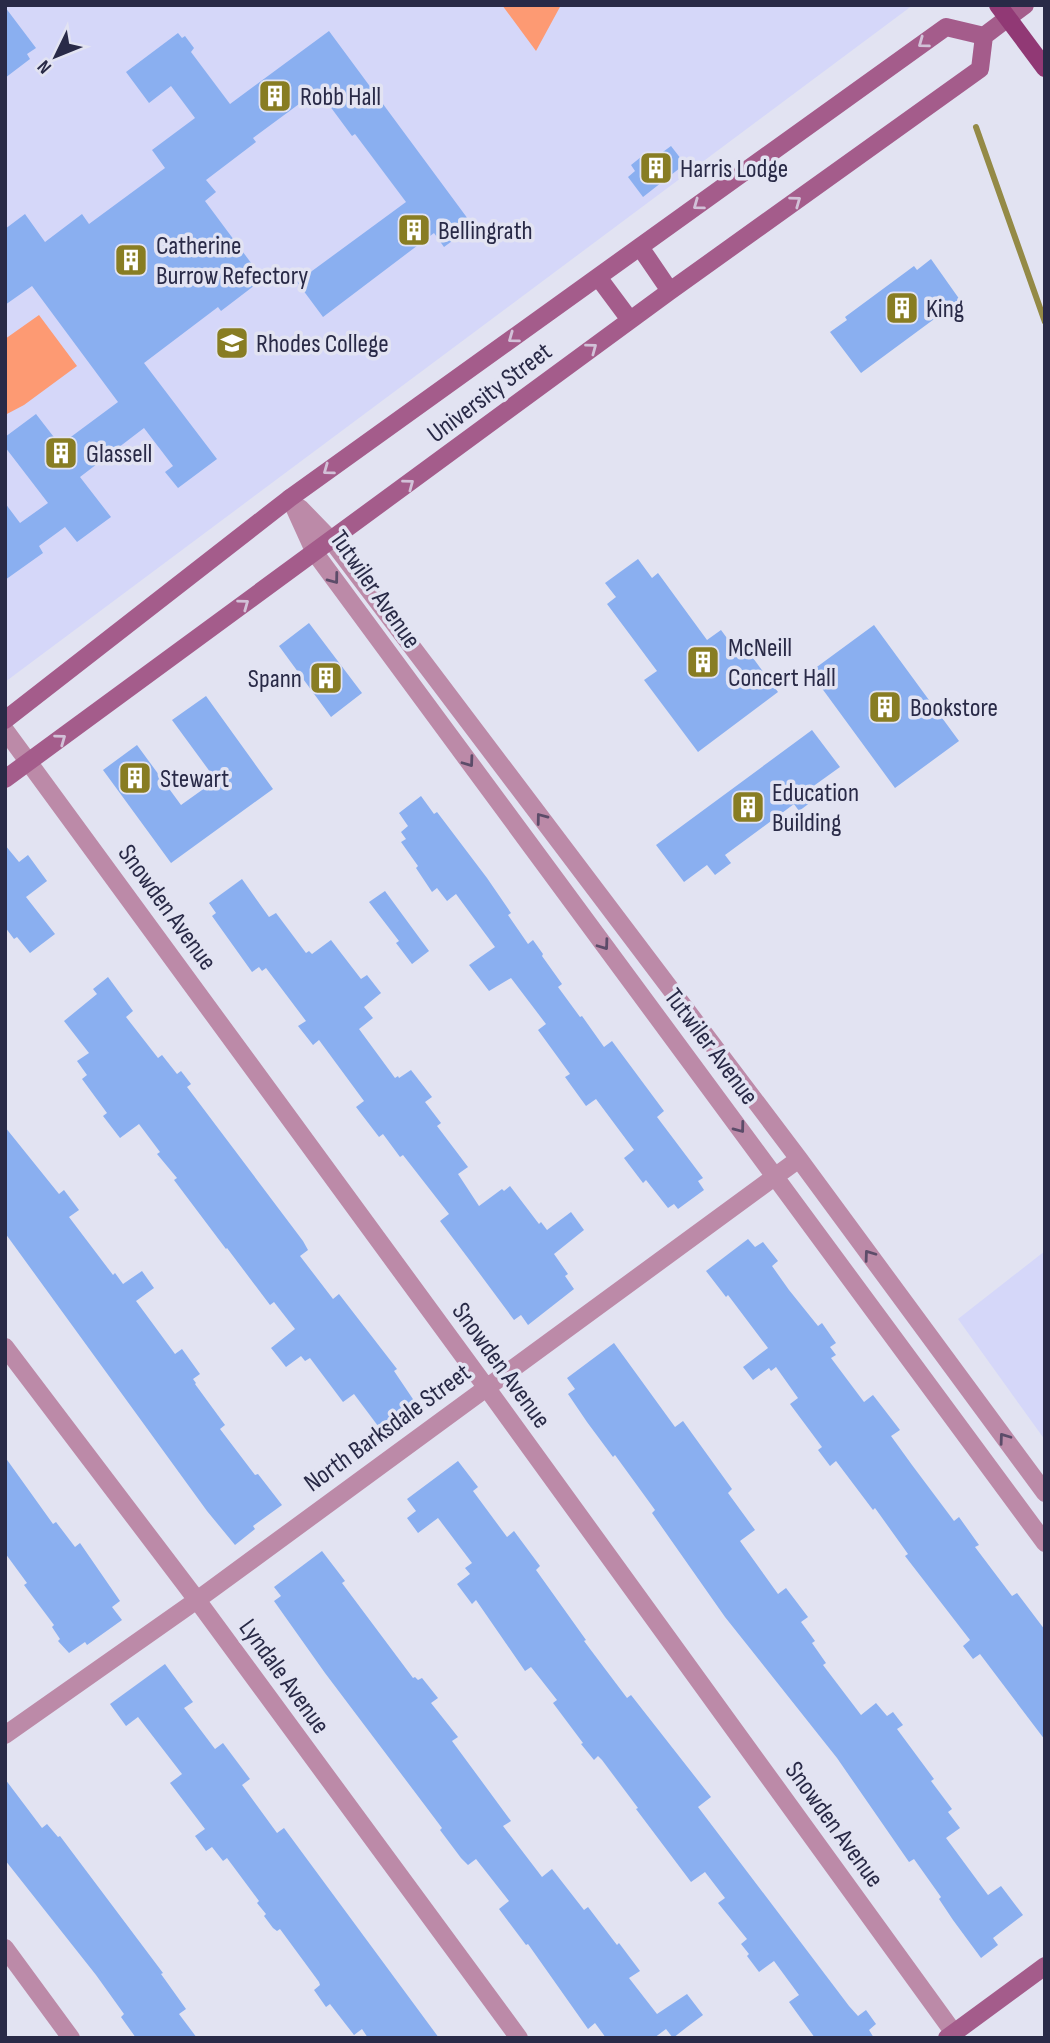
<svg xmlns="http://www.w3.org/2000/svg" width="1050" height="2043" font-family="'Sofia Sans Condensed',sans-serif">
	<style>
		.built { fill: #d5d7f9 }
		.green { fill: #fd9a73 }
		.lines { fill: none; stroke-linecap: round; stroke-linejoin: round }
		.stream { stroke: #948a46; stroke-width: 6 }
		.building { fill: #8aaff0 }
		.street { stroke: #bc8aa8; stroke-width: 18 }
		.secondary { stroke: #a45c8b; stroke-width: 18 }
		.primary { stroke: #913975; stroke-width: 18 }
		.oneway { stroke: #d2c1d8 }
		.oneway2 { stroke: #5c4c69 }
		.labels { text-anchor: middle; stroke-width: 7; stroke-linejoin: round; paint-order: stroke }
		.poi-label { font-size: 26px; fill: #292a47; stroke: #e2e3f2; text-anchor: start }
		.street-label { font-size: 26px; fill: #292a47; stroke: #e2e3f2 }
	</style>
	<rect width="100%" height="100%" fill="#e2e3f2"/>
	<path class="built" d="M5,5H913L5,682Z
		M1045,1251V1440L958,1319Z"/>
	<path class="green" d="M502,5H561L536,51Z
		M39,315L77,366L24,405L5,415V339Z"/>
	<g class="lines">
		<path class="stream" d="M976,127L1045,322"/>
	</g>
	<path class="building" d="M5,7L36,48L27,54L30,59L5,78Z
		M329,31L468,219L458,227L463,233L444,247L434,233L323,317L297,282L406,202L355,134L352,136L318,90L253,138L256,142L206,180L216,192L205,201L263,279L221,311L218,307L144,363L217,459L178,488L165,472L173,466L144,428L80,477L111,517L77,542L65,527L39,546L43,553L5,580V503L20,523L48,503L5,447V437L36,414L60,445L118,402L32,286L5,305V229L25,214L45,242L82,214L89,224L165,168L152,150L195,118L171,86L149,103L126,72L178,33L182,38L185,36L194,48L191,52L230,104Z
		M671,146L685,164L643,197L628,177L635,171L631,165L646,153L652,160Z
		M931,259L960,300L861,373L830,332L847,320L845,317L914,266L917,270Z
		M638,559L652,578L658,573L707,640L721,630L738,653L745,647L778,692L698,752L644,680L657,671L607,604L616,597L605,583Z
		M309,623L362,693L331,717L279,646Z
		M874,625L959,741L895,788L810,672Z
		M206,696L273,789L171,863L103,770L137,745L181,805L216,780L172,720Z
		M812,730L840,767L808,790L815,799L799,811L794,804L725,855L731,863L715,875L707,865L684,882L656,845Z
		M421,796L434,814L437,812L487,878L511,913L508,915L528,944L533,940L543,954L542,956L562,984L558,987L580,1017L582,1016L604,1047L612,1041L664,1111L657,1117L703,1178L698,1181L704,1190L678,1209L674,1204L668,1208L646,1180L643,1183L624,1158L634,1150L596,1099L586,1106L565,1077L570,1074L538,1030L546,1024L511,978L489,991L469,965L495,947L456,894L447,901L437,888L432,892L416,868L418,866L401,842L406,839L401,832L408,826L399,813Z
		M5,845L19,862L28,855L47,881L26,897L55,934L30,953L17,937L14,939L5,927Z
		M242,879L269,917L276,913L306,953L309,951L312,954L331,940L361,979L367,975L381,993L364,1007L373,1018L359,1029L395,1078L398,1076L399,1078L411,1070L432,1097L425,1102L441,1123L437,1126L468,1167L458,1174L479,1206L502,1189L504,1191L510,1186L539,1224L541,1222L547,1230L571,1212L584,1230L554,1254L568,1274L565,1276L574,1289L528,1325L521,1315L514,1320L471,1262L440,1221L449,1214L403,1155L400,1157L383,1134L379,1137L356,1107L364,1101L319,1040L313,1045L298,1026L306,1021L266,968L262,971L259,967L252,972L212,916L216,913L209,903Z
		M385,891L429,951L412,964L396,943L399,941L369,902Z
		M108,977L133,1011L126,1017L158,1058L162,1055L177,1074L181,1071L191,1084L187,1087L303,1241L308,1250L300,1256L333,1299L339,1294L397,1369L394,1371L421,1411L391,1433L387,1426L381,1430L354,1394L343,1402L310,1358L305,1361L301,1356L286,1367L271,1348L295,1329L274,1302L270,1305L227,1248L226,1249L174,1180L177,1178L157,1154L160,1152L139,1124L120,1138L103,1116L107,1113L82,1079L87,1075L77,1061L89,1053L64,1021L97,994L93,989Z
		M5,1127L59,1194L64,1190L79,1210L69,1217L113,1275L115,1273L123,1284L142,1271L154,1288L136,1301L175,1354L182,1349L200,1374L193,1379L196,1383L195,1384L225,1425L220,1429L255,1475L258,1474L282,1505L253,1526L255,1529L235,1545L207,1511L5,1233Z
		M748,1239L755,1247L763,1242L778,1261L772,1266L789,1290L818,1326L822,1323L836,1343L830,1347L836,1355L831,1358L864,1402L873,1395L900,1430L891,1436L912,1465L954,1521L959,1517L979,1545L975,1547L1012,1596L1017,1593L1045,1630V1740L980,1654L973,1659L963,1646L970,1640L905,1556L908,1554L875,1508L873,1510L836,1461L830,1466L818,1450L822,1447L790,1404L798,1398L776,1367L771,1371L769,1368L753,1380L743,1367L768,1348L728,1295L726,1297L706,1271Z
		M614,1343L675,1427L683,1421L732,1489L728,1493L755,1530L740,1541L778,1594L786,1588L808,1617L801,1622L815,1641L812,1643L826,1663L823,1665L861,1715L876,1703L887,1716L893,1712L903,1725L897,1729L934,1779L931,1781L952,1809L948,1812L960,1828L946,1838L988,1895L1001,1886L1023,1915L993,1938L998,1945L981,1958L953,1920L939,1899L941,1897L914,1859L909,1862L837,1758L725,1617L652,1513L655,1510L615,1455L613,1457L587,1422L568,1394L575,1389L567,1378Z
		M5,1457L53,1524L56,1522L75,1547L80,1543L120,1601L112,1607L122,1620L87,1645L85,1642L69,1653L58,1641L60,1639L52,1627L54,1625L24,1585L27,1583L5,1553Z
		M458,1461L478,1487L473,1491L507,1537L514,1531L540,1566L536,1570L586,1640L584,1641L627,1698L631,1695L711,1797L698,1807L849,2006L858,2016L866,2010L876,2024L869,2030L874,2038H815L789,2002L799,1995L774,1961L759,1972L747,1956L749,1954L741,1944L747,1939L718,1903L725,1898L705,1872L691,1882L636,1809L638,1808L602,1760L598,1756L594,1760L581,1744L583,1743L553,1703L557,1700L531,1667L525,1671L476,1600L472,1604L457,1584L470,1574L465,1568L472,1563L438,1518L418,1533L407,1518L416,1511L407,1499Z
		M322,1551L345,1581L342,1583L413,1678L415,1677L418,1680L422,1678L438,1698L431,1703L458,1737L452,1741L511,1821L503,1826L542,1877L552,1869L584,1910L588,1907L617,1945L619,1943L640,1971L629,1978L657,2014L687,1994L703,2015L687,2027L673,2038L666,2029L654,2038H606L595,2023L588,2029L528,1944L526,1945L499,1909L509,1901L476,1859L468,1865L461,1858L440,1830L442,1828L325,1673L274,1601L281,1596L274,1587Z
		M165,1664L193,1702L184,1708L215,1749L223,1743L250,1779L242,1785L277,1833L284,1828L439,2038H368L362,2029L354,2035L330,2004L326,2007L314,1990L320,1985L319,1982L280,1929L277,1931L273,1928L264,1916L266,1914L257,1903L259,1901L227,1858L223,1861L212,1847L206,1851L195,1836L205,1829L170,1783L182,1774L138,1717L126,1726L110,1704Z
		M5,1779L42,1828L47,1824L58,1837L60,1836L163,1973L161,1974L186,2009L179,2014L197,2038H136L121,2017L124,2014L96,1975L5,1860Z"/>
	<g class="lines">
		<path class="street" d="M290,498L315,553L1045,1543
			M300,508L332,541L799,1159L1045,1493
			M5,730L486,1387L954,2033
			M5,1347L197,1600L519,2038
			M5,1735L197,1600L799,1159
			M5,1948L71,2038"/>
		<path class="secondary" d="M640,247L670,291
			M598,277L630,320
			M5,720L290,498L946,27L984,36
			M5,779L670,291L980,69L984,36L1025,5
			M947,2038L1045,1966"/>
		<path class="primary" d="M998,5L1045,68"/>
	</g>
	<defs><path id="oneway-chevron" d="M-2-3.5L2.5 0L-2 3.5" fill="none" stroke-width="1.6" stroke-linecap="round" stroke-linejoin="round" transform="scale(1.75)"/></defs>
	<g class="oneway">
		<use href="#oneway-chevron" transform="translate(923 43) rotate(144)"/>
		<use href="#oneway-chevron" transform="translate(796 201) rotate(-36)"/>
		<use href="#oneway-chevron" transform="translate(698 205) rotate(144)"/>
		<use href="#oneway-chevron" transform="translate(513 338) rotate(144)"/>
		<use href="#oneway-chevron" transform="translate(592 348) rotate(-37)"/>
		<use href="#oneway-chevron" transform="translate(328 470) rotate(144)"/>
		<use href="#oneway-chevron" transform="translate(409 484) rotate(-37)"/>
		<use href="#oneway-chevron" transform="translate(244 604) rotate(-36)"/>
		<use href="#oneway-chevron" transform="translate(61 739) rotate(-36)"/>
	</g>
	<g class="oneway2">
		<use href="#oneway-chevron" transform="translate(334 579) rotate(53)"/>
		<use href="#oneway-chevron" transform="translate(469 762) rotate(54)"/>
		<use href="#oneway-chevron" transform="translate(541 818) rotate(-127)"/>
		<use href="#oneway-chevron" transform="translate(604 945) rotate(54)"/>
		<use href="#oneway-chevron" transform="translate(740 1128) rotate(53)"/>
		<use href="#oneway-chevron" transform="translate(869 1255) rotate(-126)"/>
		<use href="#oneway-chevron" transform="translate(1004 1438) rotate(-126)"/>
	</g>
	<defs>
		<symbol id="building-square" viewBox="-11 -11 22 22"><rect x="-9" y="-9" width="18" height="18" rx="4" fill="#887d23" stroke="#e2e3f2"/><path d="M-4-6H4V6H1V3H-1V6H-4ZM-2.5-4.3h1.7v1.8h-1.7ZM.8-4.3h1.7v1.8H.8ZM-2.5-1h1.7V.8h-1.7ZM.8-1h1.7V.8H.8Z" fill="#fff"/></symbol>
		<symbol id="university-square" viewBox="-11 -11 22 22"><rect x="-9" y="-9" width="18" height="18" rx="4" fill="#887d23" stroke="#e2e3f2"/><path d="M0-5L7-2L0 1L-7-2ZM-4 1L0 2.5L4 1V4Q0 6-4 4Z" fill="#fff"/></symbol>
	</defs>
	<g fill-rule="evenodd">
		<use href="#building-square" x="256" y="77" width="38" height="38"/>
		<use href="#building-square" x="637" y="149" width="38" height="38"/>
		<use href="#building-square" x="395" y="211" width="38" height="38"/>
		<use href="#building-square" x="112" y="241" width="38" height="38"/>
		<use href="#building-square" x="883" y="289" width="38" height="38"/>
		<use href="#university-square" x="213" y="324" width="38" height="38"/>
		<use href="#building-square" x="42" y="434" width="38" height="38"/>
		<use href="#building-square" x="684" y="643" width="38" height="38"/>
		<use href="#building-square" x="307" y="659" width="38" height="38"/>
		<use href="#building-square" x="866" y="688" width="38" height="38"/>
		<use href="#building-square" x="116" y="759" width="38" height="38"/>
		<use href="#building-square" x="729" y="788" width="38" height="38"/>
	</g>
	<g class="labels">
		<g class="poi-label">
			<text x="300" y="105">Robb Hall</text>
			<text x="680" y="177">Harris Lodge</text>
			<text x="438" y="239">Bellingrath</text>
			<text x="156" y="254">Catherine<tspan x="156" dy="30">Burrow Refectory</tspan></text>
			<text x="926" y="317">King</text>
			<text x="256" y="352">Rhodes College</text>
			<text x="86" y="462">Glassell</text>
			<text x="728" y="656">McNeill<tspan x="728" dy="30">Concert Hall</tspan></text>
			<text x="302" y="687" text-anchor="end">Spann</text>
			<text x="910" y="716">Bookstore</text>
			<text x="160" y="787">Stewart</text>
			<text x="772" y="801">Education<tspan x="772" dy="30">Building</tspan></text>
		</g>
		<g class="street-label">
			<text transform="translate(489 392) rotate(-37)" y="9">University Street</text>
			<text transform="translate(376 589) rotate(55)" y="9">Tutwiler Avenue</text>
			<text transform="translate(168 907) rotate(54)" y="9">Snowden Avenue</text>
			<text transform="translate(712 1046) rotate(53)" y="9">Tutwiler Avenue</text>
			<text transform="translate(502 1365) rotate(54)" y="9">Snowden Avenue</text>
			<text transform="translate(387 1427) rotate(-36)" y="9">North Barksdale Street</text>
			<text transform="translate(285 1676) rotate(54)" y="9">Lyndale Avenue</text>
			<text transform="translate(835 1824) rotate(54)" y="9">Snowden Avenue</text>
		</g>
	</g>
	<rect width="1050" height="2043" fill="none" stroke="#292a47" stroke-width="14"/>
	<g transform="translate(56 56) rotate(227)" stroke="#e2e3f2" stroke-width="5" paint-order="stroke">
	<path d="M0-5L12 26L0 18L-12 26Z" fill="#292a47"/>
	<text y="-10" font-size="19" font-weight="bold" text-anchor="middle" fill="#292a47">N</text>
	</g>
</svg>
